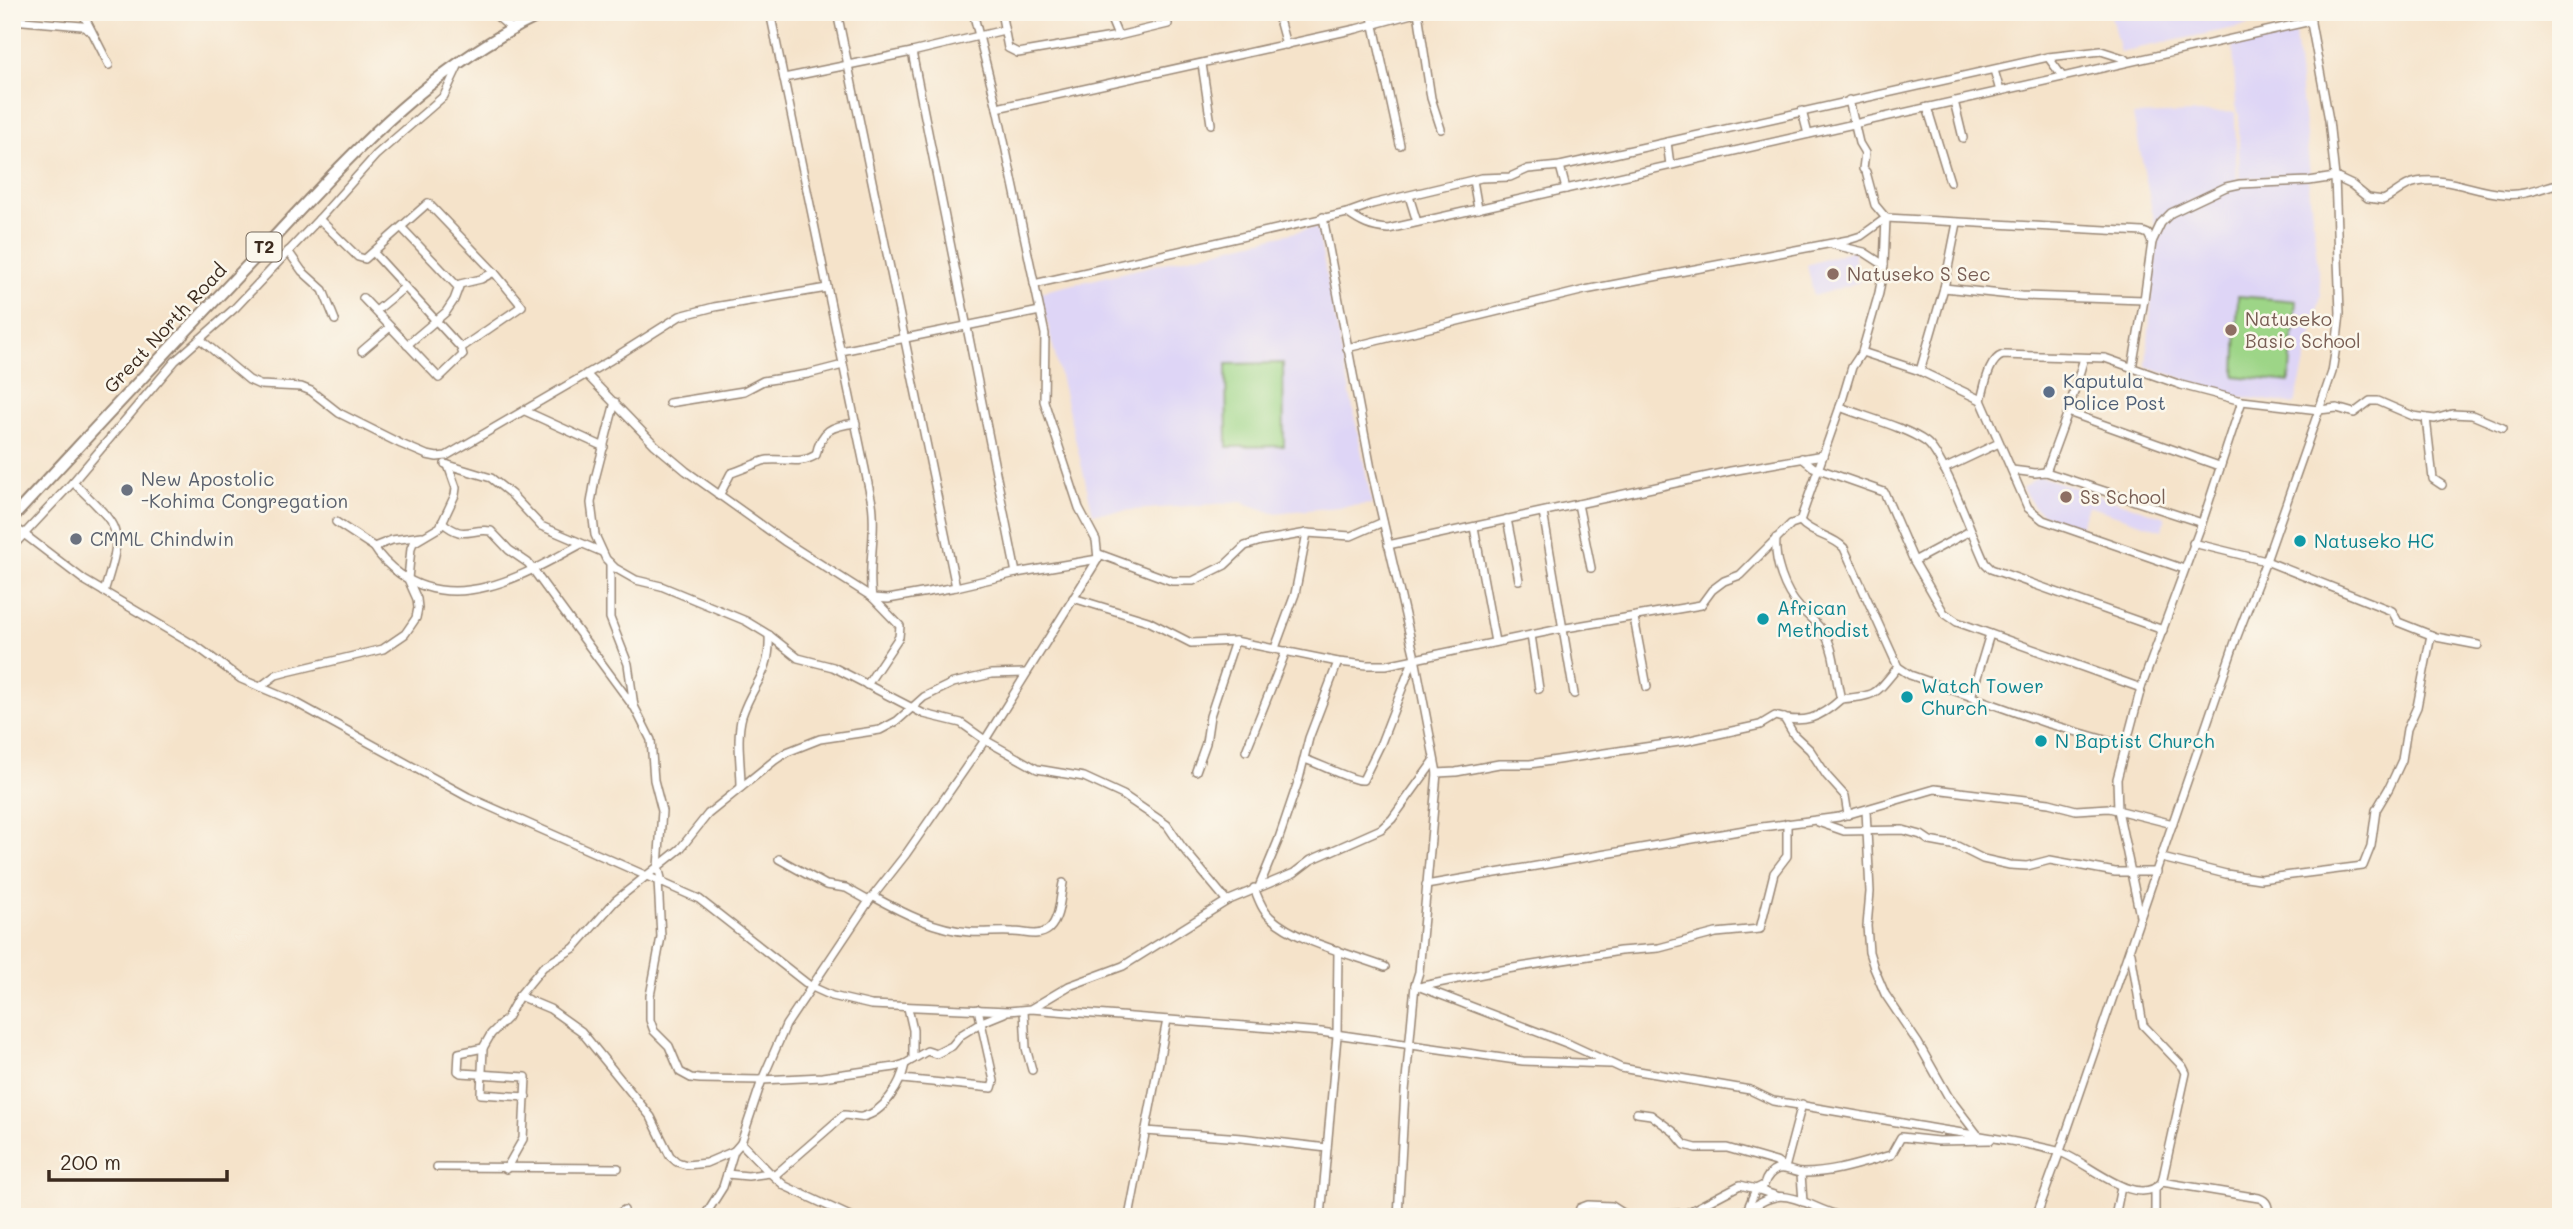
<svg xmlns="http://www.w3.org/2000/svg" width="2573" height="1229" viewBox="0 0 2573 1229" font-family="Mali,sans-serif">
<style>
.built{fill:#ded5f6}
.green{fill:#9dd587;stroke:#6c8052;stroke-width:2}
.lines{fill:none;stroke-linecap:round;stroke-linejoin:round}
.minor-casing{stroke:#988674;stroke-width:10}
.highway-casing{stroke:#988674;stroke-width:14}
.minor{stroke:#fff;stroke-width:7}
.highway{stroke:#fff;stroke-width:10}
.education-dot{fill:#8d6e63;stroke:#fbf7ec;stroke-width:2.5}
.service-dot{fill:#5c6f8a;stroke:#fbf7ec;stroke-width:2.5}
.worship-dot{fill:#6b7280;stroke:#fbf7ec;stroke-width:2.5}
.culture-dot{fill:#0f9aa8;stroke:#fbf7ec;stroke-width:2.5}
.labels{text-anchor:middle;stroke-width:5;stroke-linejoin:round;paint-order:stroke}
.shield{fill:#fbf7ec;stroke:#75685c;stroke-width:2}
.shield-label{font-size:18px;font-weight:bold;fill:#3b2a1e}
.education-label{font-size:19px;fill:#785e54;stroke:#fbf7ec;text-anchor:start}
.street-label{font-size:19px;fill:#3b2a1e;stroke:#fbf7ec}
.service-label{font-size:19px;fill:#4e5e75;stroke:#fbf7ec;text-anchor:start}
.worship-label{font-size:19px;fill:#5b616d;stroke:#fbf7ec;text-anchor:start}
.culture-label{font-size:19px;fill:#0d838f;stroke:#fbf7ec;text-anchor:start}
</style>
<rect width="100%" height="100%" fill="#fbf7ec"/>
<filter id="ink" filterUnits="userSpaceOnUse"><feTurbulence type="fractalNoise" baseFrequency=".0143" numOctaves="2"/><feDisplacementMap in="SourceGraphic" scale="14" xChannelSelector="R" yChannelSelector="G"/><feConvolveMatrix kernelMatrix="1 2 1 2 8 2 1 2 1" color-interpolation-filters="sRGB"/></filter>
<filter id="wash" filterUnits="userSpaceOnUse"><feTurbulence type="fractalNoise" baseFrequency=".00686" numOctaves="4" result="noise"/><feDisplacementMap in="SourceGraphic" scale="28" xChannelSelector="R" yChannelSelector="G"/><feGaussianBlur stdDeviation="1.57" result="paint"/><feColorMatrix in="noise" values="0 0 0 0 0 0 0 0 0 0 0 0 0 0 0 0 0 1.4 0 .05"/><feComposite in="paint" operator="in"/></filter>
<g filter="url(#wash)">
<rect width="100%" height="100%" fill="#f5e3ca"/>
<g class="built">
<polygon points="2110,12 2295,12 2295,15 2120,52"/>
<polygon points="2295,34 2310,174 2239,179 2239,116 2236,105 2233,46"/>
<polygon points="2235,112 2237,181 2308,178 2321,295 2295,404 2233,396 2146,366 2157,235 2133,115"/>
<polygon points="1317,227 1372,504 1273,513 1242,502 1093,513 1040,292"/>
<polygon points="1853,250 1860,282 1814,296 1807,265"/>
<polygon points="2039,476 2165,517 2162,530 2088,506 2080,527 2043,514 2034,507 2022,488"/>
</g>
<g class="green">
<polygon points="2238,296 2296,301 2289,382 2235,376"/>
<polygon points="1283,363 1284,446 1227,447 1226,364"/>
</g>
</g>
<g filter="url(#ink)">
<g class="lines">
<defs>
<g id="minor">
<polyline points="82,12 109,65"/>
<polyline points="492,12 512,29"/>
<path d="M770,12l102,491c5,32 -5,63 0,94"/>
<polyline points="837,12 956,587"/>
<polyline points="1001,12 1008,48 1018,53 1118,36 1168,24"/>
<polyline points="1108,12 1118,36"/>
<polyline points="1277,12 1286,45"/>
<polyline points="1371,12 1400,145"/>
<polyline points="1418,12 1431,98 1441,129"/>
<polyline points="12,20 82,26 90,31"/>
<polyline points="912,52 1016,573"/>
<polyline points="2048,57 2062,76"/>
<polyline points="1202,64 1211,124"/>
<polyline points="1994,70 2000,91"/>
<polyline points="784,78 912,52 1004,30"/>
<polyline points="1954,101 1963,138"/>
<polyline points="1927,107 1950,182"/>
<polyline points="997,108 1356,29 1419,12"/>
<polyline points="1802,111 1808,134"/>
<polyline points="1667,142 1670,165"/>
<polyline points="1560,166 1566,189"/>
<polyline points="1473,180 1478,209"/>
<polyline points="1409,196 1417,222"/>
<polyline points="1347,213 1372,204 1481,178 1510,177 1528,169 1560,166 2048,57 2101,51 2126,59"/>
<polyline points="1323,217 1371,469 1415,658 1437,773 1419,972 1415,985 1405,1091 1398,1217"/>
<polyline points="319,219 358,257 365,259 428,203 494,272 522,306 461,348 463,355 439,378 363,298"/>
<polyline points="402,228 458,287"/>
<polyline points="1834,245 1864,252 1884,265"/>
<polyline points="288,251 302,271 323,290 335,320"/>
<polyline points="374,253 461,348"/>
<path d="M1034,284l313,-71c14,10 24,15 41,16l923,-208"/>
<polyline points="1944,288 2021,296 2144,300"/>
<polyline points="376,311 405,287"/>
<polyline points="200,339 249,380 260,385 301,387 311,391 339,413 401,444 427,455 437,457 446,456 609,361 680,316 714,307 827,288"/>
<polyline points="407,345 446,312 454,300 460,284 481,279 494,272"/>
<polyline points="1347,348 1585,290 1848,240 1861,236 1886,218 2143,232 2148,234 2152,242"/>
<polyline points="362,351 390,327"/>
<polyline points="841,351 1040,311"/>
<polyline points="1862,352 1920,371 1981,400 2028,508 2043,520 2184,569"/>
<path d="M2132,368l12,-68 8,-58 9,-19 10,-10 55,-26 14,-3 69,-3 26,-4 17,8 16,13 15,2c12,-5 20,-16 34,-18 30,-6 57,10 87,12 17,2 32,-4 49,-9"/>
<polyline points="1920,371 1944,288 1957,223"/>
<polyline points="586,374 655,445 686,471 784,541 872,597 900,626 899,637 867,685"/>
<path d="M1981,400c4,-14 7,-40 22,-45l102,3 76,27 61,16 77,9 18,-2 17,5 16,-12h8l35,15 22,3 17,-5 20,1 31,13"/>
<polyline points="615,402 595,479 591,503 595,535 606,559 615,568 636,580 661,586 746,621 769,635 798,658 833,667 924,714 961,723 985,740 1037,769 1084,777 1123,795 1167,825 1182,847 1227,901"/>
<polyline points="669,403 744,391 763,381 808,374 843,365"/>
<path d="M1840,407c25,10 65,20 86,35 18,13 47,96 59,121l6,6 172,61"/>
<polyline points="525,411 604,447"/>
<polyline points="2068,412 2219,466"/>
<polyline points="2426,418 2433,479 2442,485"/>
<polyline points="1802,458 1813,467 1884,492 1914,561 1944,613 1957,622 2141,688"/>
<polyline points="445,464 491,478 511,494 541,526 602,552"/>
<polyline points="1944,469 1999,443"/>
<polyline points="2012,470 2035,473 2046,472 2202,523"/>
<polyline points="2046,472 2068,412 2084,358"/>
<path d="M73,482c48,48 52,43 31,110"/>
<path d="M719,496l12,-23c8,-2 32,-13 36,-13 18,-2 33,5 49,-5 5,-25 15,-29 40,-32"/>
<polyline points="1578,504 1591,568"/>
<polyline points="1543,512 1574,694"/>
<polyline points="1507,519 1519,580"/>
<polyline points="1800,521 1840,407 1852,367 1862,352 1879,293 1884,265 1886,218 1875,205 1866,172 1863,169 1865,153 1859,143 1849,100"/>
<path d="M1800,521c12,14 32,14 44,27l54,119 12,8 136,48 80,23"/>
<polyline points="336,522 374,547 392,540 422,536"/>
<path d="M442,522c22,19 26,6 49,9l18,19 19,13 105,143"/>
<polyline points="12,525 84,580 199,648 241,679 293,701 468,797 699,899 810,986 832,996 871,1005 1008,1011 1031,1009 1321,1032 1523,1061 1610,1064"/>
<polyline points="1474,527 1495,642"/>
<path d="M1776,538c-2,23 8,53 24,70 9,9 19,16 26,28 10,19 9,42 15,63"/>
<polyline points="2193,543 2266,561 2392,611 2398,622 2436,637 2478,645"/>
<polyline points="1388,545 1731,471 1823,455"/>
<polyline points="12,547 73,482 175,361 235,308 319,219 376,155 444,96 459,64"/>
<path d="M374,547c7,12 15,19 26,27 58,41 128,-1 181,-30"/>
<polyline points="1099,554 1172,581 1193,581 1225,565 1245,546 1261,541 1307,533 1351,536 1383,522"/>
<polyline points="1914,561 1970,531"/>
<polyline points="610,563 610,618 628,664 634,706 651,740 654,780 662,811 658,867 662,882"/>
<polyline points="873,598 888,599 956,587 1016,573 1098,559"/>
<polyline points="1073,598 1148,621 1191,643 1235,641 1338,662 1367,665 1386,665 1560,629 1701,605 1712,590 1724,581 1740,575 1791,524 1800,521"/>
<polyline points="1634,618 1647,687"/>
<polyline points="1531,635 1539,689"/>
<polyline points="1275,648 1295,594 1307,533"/>
<polyline points="260,687 276,675 287,672 383,649 405,634 416,618 418,608 417,599 408,579 411,548 413,543 440,527 455,495 456,488 448,465"/>
<polyline points="1971,697 1990,634"/>
<polyline points="1784,718 1794,735 1810,750 1827,776 1845,796 1848,815"/>
<polyline points="1246,751 1286,651"/>
<path d="M1304,759c14,4 50,23 59,21l18,-37 33,-85"/>
<polyline points="1196,771 1206,743 1210,716 1235,641"/>
<path d="M1437,773l19,-1 43,-8h31l156,-23 74,-16 15,-9c29,9 45,2 66,-17 37,-4 33,-3 57,-32"/>
<path d="M741,787c0,-23 -5,-49 1,-71 11,-34 29,-41 27,-81"/>
<polyline points="1866,810 1870,892 1867,926 1869,952 1874,968 1885,994 1918,1043 1948,1096 1977,1134"/>
<polyline points="1818,822 1844,831 1903,830 1921,835 1930,841 1957,846 1983,859 2010,865 2027,866 2050,860 2115,872 2157,872"/>
<polyline points="2162,858 2226,874 2260,879 2363,866 2371,846 2376,810 2389,788 2402,760 2407,729 2417,707 2431,635"/>
<polyline points="779,859 826,885 846,888 869,901"/>
<polyline points="658,880 661,937 650,996 650,1020 654,1031 669,1046 680,1072 691,1078 700,1079 762,1080 822,1077 895,1067 905,1064 927,1051 936,1054 952,1046 961,1035 982,1022 1004,1013"/>
<polyline points="1426,885 1762,827 1839,817 1935,789 2049,803 2076,810 2109,808 2173,824"/>
<polyline points="1259,887 1278,841 1299,779 1309,738 1338,662"/>
<path d="M1254,888c4,10 8,22 16,29 27,25 81,37 115,50"/>
<path d="M874,897c29,16 62,33 96,35 14,1 28,-1 43,0 13,0 25,6 36,-3 11,-10 11,-32 14,-46"/>
<polyline points="2140,916 2118,810 2117,779 2141,688 2202,523 2242,401"/>
<polyline points="2131,953 2143,1025 2183,1067 2186,1073 2162,1182"/>
<path d="M1415,985l154,59 52,24 129,22 23,11c53,8 106,18 158,27 42,7 85,12 126,23 27,7 79,61 105,31l97,16c10,3 9,10 10,19"/>
<polyline points="1423,986 1507,969 1620,951 1659,948 1716,933 1760,929 1774,873 1787,856 1787,823"/>
<polyline points="519,996 550,1009 581,1031 651,1117 670,1156 677,1162 687,1165 706,1163 734,1151 741,1143 762,1080 786,1025 869,901 906,854 985,740 1098,559 1096,540 1079,508 1044,401 1045,334 997,108 973,12"/>
<polyline points="908,1008 913,1030 913,1059"/>
<polyline points="1032,1008 1069,986 1123,966 1227,901 1294,873 1311,860 1381,829 1392,819 1434,761"/>
<polyline points="1024,1011 1026,1048 1032,1070"/>
<polyline points="483,1048 481,1094 526,1097"/>
<polyline points="902,1079 992,1088 994,1081 978,1009"/>
<polyline points="1637,1113 1651,1115 1674,1132 1685,1145 1696,1148 1727,1148 1776,1162 1785,1168 1802,1104"/>
<polyline points="1145,1131 1242,1138 1327,1148"/>
<polyline points="741,1143 770,1173 785,1186 852,1217"/>
<polyline points="437,1167 618,1168"/>
<polyline points="506,1169 523,1139 526,1077 461,1073 458,1071 459,1053 483,1048 491,1034 507,1018 519,996 543,967 574,948 615,901 680,849 708,814 775,760 787,752 820,739 880,730 897,721 924,697 953,683 991,674 1026,673"/>
<polyline points="727,1174 748,1176 770,1173"/>
<polyline points="1801,1174 1803,1202"/>
<path d="M774,1176l70,-61c6,0 13,3 18,2 22,-4 39,-33 43,-53"/>
<polyline points="2155,1188 2155,1217"/>
<polyline points="1748,1208 1756,1189 1777,1196"/>
<path d="M1695,1213c12,-1 36,3 45,0 11,-3 22,-14 35,-16 17,-4 42,12 59,17"/>
<polyline points="614,1217 624,1210"/>
<polyline points="704,1217 723,1187 734,1151"/>
<polyline points="1129,1217 1167,1020"/>
<polyline points="1321,1217 1337,1036 1338,950"/>
<path d="M1577,1217l3,-9 8,-3 24,1 14,9 13,1 48,-3 53,-28 16,4 8,-4c2,-8 6,-13 14,-16 10,-2 17,5 26,4 30,0 58,-10 87,-18l10,-18 37,4 52,-1"/>
<polyline points="2036,1217 2060,1151 2236,639 2266,561 2319,410 2332,372 2337,340 2340,313 2335,177 2329,120 2309,12"/>
<polyline points="2115,1217 2121,1187"/>
</g>
<path id="highway" d="M12,518c80,-86 159,-172 240,-257 91,-97 170,-191 294,-249"/>
</defs>
<use href="#minor" class="minor-casing"/>
<use href="#highway" class="highway-casing"/>
<use href="#minor" class="minor"/>
<use href="#highway" class="highway"/>
</g>
</g>
<g class="education-dot">
<circle cx="1833" cy="274" r="7"/>
<circle cx="2231" cy="330" r="7"/>
<circle cx="2066" cy="497" r="7"/>
</g>
<circle class="service-dot" cx="2049" cy="392" r="7"/>
<g class="worship-dot">
<circle cx="127" cy="490" r="7"/>
<circle cx="76" cy="539" r="7"/>
</g>
<g class="culture-dot">
<circle cx="2300" cy="541" r="7"/>
<circle cx="1763" cy="619" r="7"/>
<circle cx="1907" cy="697" r="7"/>
<circle cx="2041" cy="741" r="7"/>
</g>
<g class="labels">
<rect class="shield" x="246.5" y="232.5" width="35" height="29" rx="5"/>
<g class="shield-label">
<text x="264" y="253">T2</text>
</g>
<g class="education-label">
<text x="1847" y="281">Natuseko S Sec</text>
<text x="2245" y="326">Natuseko<tspan x="2245" dy="22">Basic School</tspan></text>
<text x="2080" y="504">Ss School</text>
</g>
<g class="street-label">
<text transform="translate(165 328) rotate(-47)" y="7">Great North Road</text>
</g>
<g class="service-label">
<text x="2063" y="388">Kaputula<tspan x="2063" dy="22">Police Post</tspan></text>
</g>
<g class="worship-label">
<text x="141" y="486">New Apostolic<tspan x="141" dy="22">-Kohima Congregation</tspan></text>
<text x="90" y="546">CMML Chindwin</text>
</g>
<g class="culture-label">
<text x="2314" y="548">Natuseko HC</text>
<text x="1777" y="615">African<tspan x="1777" dy="22">Methodist</tspan></text>
<text x="1921" y="693">Watch Tower<tspan x="1921" dy="22">Church</tspan></text>
<text x="2055" y="748">N Baptist Church</text>
</g>
</g>
<rect width="2573" height="1229" fill="none" stroke="#fbf7ec" stroke-width="42"/>
<path d="M49 1170v10h178v-10" fill="none" stroke="#3b2a1e" stroke-width="3.5"/>
<text x="60" y="1170" font-size="21" fill="#3b2a1e" stroke="#fbf7ec" stroke-width="5" paint-order="stroke">200 m</text>
</svg>
